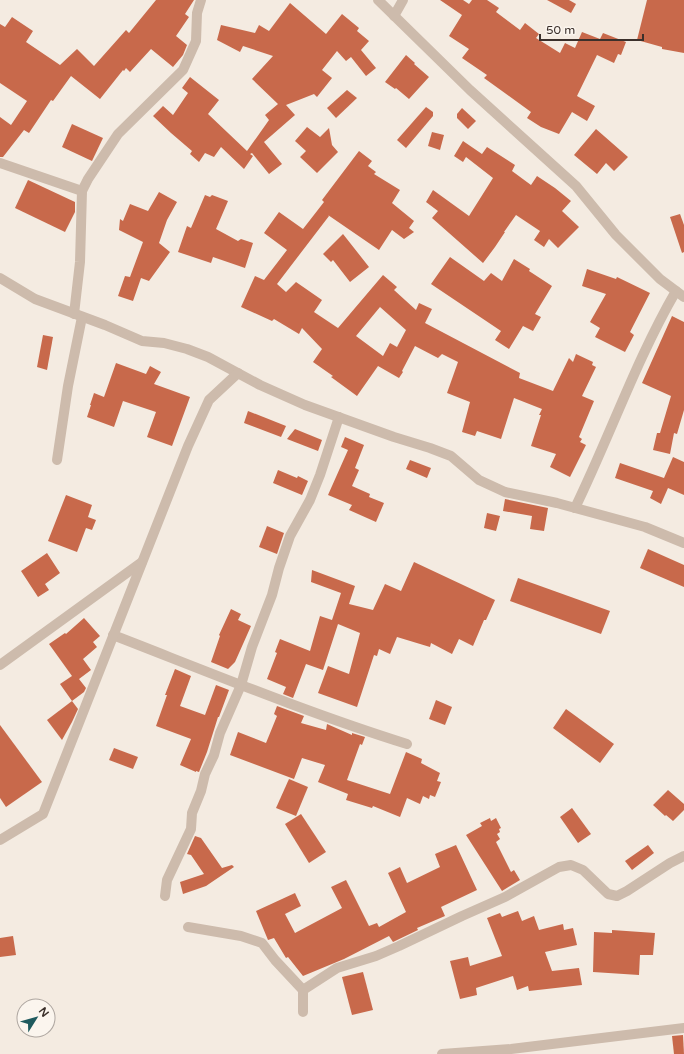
<svg xmlns="http://www.w3.org/2000/svg" width="684" height="1054" viewBox="0 0 684 1054" font-family="'Varela Round',sans-serif">
<style>
.building{fill:#c8694b;fill-rule:evenodd}
.lines{fill:none;stroke-linecap:round;stroke-linejoin:round}
.minor{stroke:#cdbbac;stroke-width:10}
</style>
<rect width="100%" height="100%" fill="#f4ebe1"/>
<g class="building">
<polygon points="156,0 194,0 185,14 189,17 176,36 187,45 183,55 173,67 151,49 130,72 126,68 124,71 123,70 100,99 71,76 53,101 51,100 29,133 24,130 3,157 0,157 0,117 11,125 27,101 0,83 0,24 5,27 12,17 33,31 26,42 60,65 77,49 94,66 126,30 129,33"/>
<polygon points="440,0 463,0 469,4 472,0 487,0 499,8 496,12 520,30 525,23 539,34 536,38 560,53 565,43 575,48 582,32 600,39 603,33 626,42 621,55 618,54 614,63 597,55 577,96 595,106 587,121 572,112 559,134 541,127 527,118 531,112 484,78 487,75 462,58 469,49 449,36 462,15"/>
<polygon points="547,0 569,0 576,4 571,13"/>
<polygon points="647,0 684,0 684,53 662,49 662,47 637,40"/>
<polygon points="290,3 326,34 342,14 359,28 357,31 369,41 361,50 376,68 366,76 351,57 346,61 337,51 322,70 332,78 317,97 314,94 286,105 295,115 264,142 282,164 269,174 252,153 250,154 253,156 244,169 221,147 214,157 205,153 199,162 190,154 192,151 171,133 153,116 163,106 173,115 188,93 182,88 190,77 219,100 208,114 247,151 269,120 265,115 278,104 252,79 273,56 243,46 240,52 217,40 221,25 255,33 259,25 269,31"/>
<polygon points="406,55 415,63 414,64 429,77 409,99 396,88 395,89 385,82"/>
<polygon points="347,90 357,98 336,118 327,108"/>
<polygon points="426,107 433,112 433,116 406,148 397,140"/>
<polygon points="462,108 476,121 468,129 457,118 457,114"/>
<polygon points="72,124 103,138 92,161 62,147"/>
<polygon points="307,127 320,137 329,128 332,145 338,152 317,173 300,157 306,151 295,141"/>
<polygon points="596,129 628,157 614,171 606,163 597,174 574,155"/>
<polygon points="432,132 444,135 440,150 428,146"/>
<polygon points="463,141 482,154 487,147 515,165 512,171 531,185 537,176 555,188 571,201 562,211 579,227 558,248 549,239 544,247 534,240 540,231 516,215 504,232 505,232 495,247 483,263 432,218 438,211 426,202 433,190 469,216 493,178 466,157 463,162 454,156"/>
<path d="M359,151l13,10 -4,5 8,6 -2,2 26,16 -8,13 22,18 -5,7 5,4 -10,7 -12,-9 -13,20 -51,-35 1,1 -52,68 9,8 10,-10 26,18 -8,12 24,16 45,-53 14,12 -3,3 22,20 3,-7 13,6 -7,14 95,50 -1,5 34,13 16,-33 4,4 3,-8 17,8 -1,3 4,2 -14,29 12,5 -15,36 3,2 -2,3 6,3 -16,32 -20,-10 6,-13 -25,-8 10,-31h-2l3,-6 -28,-11 -13,41 -24,-8 -2,5 -13,-4 8,-30 -23,-9 11,-31 -16,-8 -4,4 -23,-12 -13,25 1,1 -4,6 -21,-12 -21,30 -26,-19 2,-1 -20,-14 9,-13 -20,-21 -3,6 -25,-15 -2,2 -31,-14 14,-31 9,4 23,-30 -23,-17 15,-21 24,17 21,-27 -2,-2zM380,307l26,23 -9,17 -7,-4 -7,13 -27,-20z"/>
<polygon points="28,180 75,202 75,212 65,232 15,208"/>
<polygon points="159,192 177,202 167,220 159,243 170,252 149,281 141,278 133,301 118,296 125,276 130,277 143,242 119,230 120,219 123,221 130,204 148,211"/>
<polygon points="205,195 210,197 212,195 228,201 216,229 238,241 241,239 253,243 245,268 213,257 211,263 178,252 187,226 191,228"/>
<polygon points="680,214 684,225 684,252 682,253 670,217"/>
<polygon points="343,234 369,267 350,282 333,260 331,262 323,254"/>
<polygon points="450,257 484,281 491,273 502,281 514,259 530,269 529,271 552,286 535,314 541,317 533,331 523,326 509,349 495,340 501,331 431,284"/>
<polygon points="587,269 616,279 617,277 650,293 630,332 634,335 625,352 595,337 600,328 590,322 606,294 582,286"/>
<polygon points="672,316 684,322 684,410 677,434 674,433 670,454 653,450 657,433 660,433 671,396 642,383"/>
<polygon points="43,335 53,337 47,370 37,367"/>
<polygon points="116,363 146,374 150,366 161,372 154,384 190,397 172,446 147,437 156,412 123,401 114,427 87,417 91,405 90,405 94,393 104,397"/>
<polygon points="248,411 286,426 281,437 244,423"/>
<polygon points="295,429 322,440 318,451 287,439"/>
<polygon points="345,437 364,445 355,468 359,470 352,486 370,494 369,497 384,503 376,522 349,510 352,505 328,495 348,450 341,447"/>
<polygon points="673,457 684,462 684,495 668,488 661,504 650,498 653,491 615,478 620,463 664,478"/>
<polygon points="410,460 431,468 427,478 406,469"/>
<polygon points="278,470 297,478 298,476 308,481 302,495 273,483"/>
<polygon points="66,495 92,505 88,517 96,520 92,530 86,528 77,552 48,541"/>
<polygon points="505,499 548,508 544,531 530,529 532,516 503,511"/>
<polygon points="487,513 500,516 496,531 484,528"/>
<polygon points="267,526 284,533 277,554 259,547"/>
<polygon points="648,549 684,565 684,587 640,568"/>
<polygon points="47,553 60,573 45,584 49,590 38,597 21,571"/>
<polygon points="414,562 495,600 486,620 484,620 473,646 459,639 452,654 431,643 430,647 397,637 390,654 379,649 377,656 374,655 357,707 318,693 328,666 349,674 360,633 338,624 323,670 306,664 293,698 283,694 286,687 267,679 277,653 275,652 280,639 310,651 320,616 332,620 341,593 311,582 312,570 355,586 349,604 373,610 385,584 401,591"/>
<polygon points="518,578 610,611 601,634 510,601"/>
<polygon points="231,609 241,614 238,620 251,626 235,662 228,669 211,662 220,636 219,635"/>
<polygon points="84,618 100,636 93,642 97,647 83,659 91,670 79,679 86,688 84,692 72,701 60,684 72,676 49,644 65,633 66,634"/>
<polygon points="175,669 191,676 180,706 205,715 216,685 229,690 219,717 218,717 207,752 199,772 196,771 196,772 180,765 191,739 156,726 167,695 165,695"/>
<polygon points="436,700 452,707 445,725 429,719"/>
<polygon points="72,701 78,709 72,722 62,740 47,720"/>
<polygon points="277,706 304,716 301,723 326,730 327,724 352,735 352,733 365,737 362,745 360,744 347,780 390,794 406,752 422,759 421,763 440,773 437,781 441,782 435,797 430,795 429,799 423,796 420,804 407,798 400,817 373,806 372,808 346,800 348,794 318,782 325,765 302,758 294,779 230,755 238,732 266,743 277,716 274,714"/>
<polygon points="566,709 614,744 600,763 553,728"/>
<polygon points="0,725 42,782 6,807 0,798"/>
<polygon points="114,748 138,757 133,769 109,760"/>
<polygon points="289,779 308,787 296,816 276,808"/>
<polygon points="668,790 684,804 684,810 673,821 666,815 665,816 653,805"/>
<polygon points="572,808 591,834 578,843 560,817"/>
<polygon points="301,814 326,852 309,863 285,824"/>
<polygon points="490,818 491,821 496,818 501,828 499,829 500,832 497,834 500,839 496,842 511,872 514,870 520,880 502,891 466,835 482,826 480,823"/>
<polygon points="195,836 201,838 222,868 232,865 234,867 206,886 183,894 180,882 204,874 191,855 187,854"/>
<polygon points="456,845 477,890 441,907 445,916 417,928 418,930 393,942 389,936 344,959 303,976 288,957 286,958 274,938 268,940 256,911 295,893 301,906 285,914 295,933 342,908 331,887 346,880 369,926 377,923 379,927 406,912 388,873 400,867 407,883 440,867 435,854"/>
<polygon points="648,845 654,853 632,870 625,861"/>
<polygon points="518,911 522,921 534,916 539,930 563,924 564,930 573,928 577,945 545,952 552,971 579,968 582,985 529,991 528,986 517,990 513,976 476,988 477,995 460,999 450,961 468,957 470,966 502,956 487,918 500,913 502,917"/>
<polygon points="612,930 655,933 653,955 640,955 639,975 593,972 594,932 612,933"/>
<polygon points="13,936 16,955 0,957 0,938"/>
<polygon points="363,972 373,1010 352,1015 342,977"/>
<polygon points="683,1035 684,1054 674,1054 672,1036"/>
</g>
<g class="lines">
<g class="minor">
<polyline points="378,0 470,90 576,186 616,235 660,279 684,297"/>
<polyline points="394,16 403,0"/>
<polyline points="0,163 82,191"/>
<polyline points="0,278 35,299 105,325 142,341 164,343 187,349 208,357 260,385 305,405 394,437 430,448 451,456 479,480 505,492 557,503 645,527 684,543"/>
<polyline points="74,314 80,262 82,191 88,179 118,134 183,70 196,41 197,13 201,0"/>
<polyline points="57,460 68,386 82,317"/>
<path d="M575,508c35,-72 61,-148 101,-217"/>
<path d="M113,635c98,38 195,78 294,109"/>
<polyline points="0,665 142,562"/>
<polyline points="0,840 43,814 188,446 209,400 238,373"/>
<polyline points="165,896 167,880 191,829 192,813 201,791 205,774 214,755 220,733 241,685 252,647 272,595 279,568 290,536 310,500 320,475 339,417"/>
<polyline points="188,927 241,936 262,943 275,960 303,990 303,1012"/>
<polyline points="303,990 337,968 376,956 399,946 462,916 505,897 559,867 571,865 583,870 608,894 617,896 627,891 670,863 684,856"/>
<polyline points="442,1054 511,1049 684,1028"/>
</g>
</g>
<g transform="translate(36 1018) rotate(53)"><circle r="19" fill="#fbf5ee" stroke="#aea6a0"/>
<path d="M0-3L7 15L0 10L-7 15Z" fill="#1f5a5e"/>
<text y="-6" font-size="11" font-weight="bold" text-anchor="middle" fill="#3b302b">N</text>
</g>
<path d="M540 34v6h103v-6" fill="none" stroke="#3b302b" stroke-width="2"/>
<text x="546" y="34" font-size="12" fill="#3b302b" stroke="#fbf5ee" stroke-width="3" paint-order="stroke">50 m</text>
</svg>
